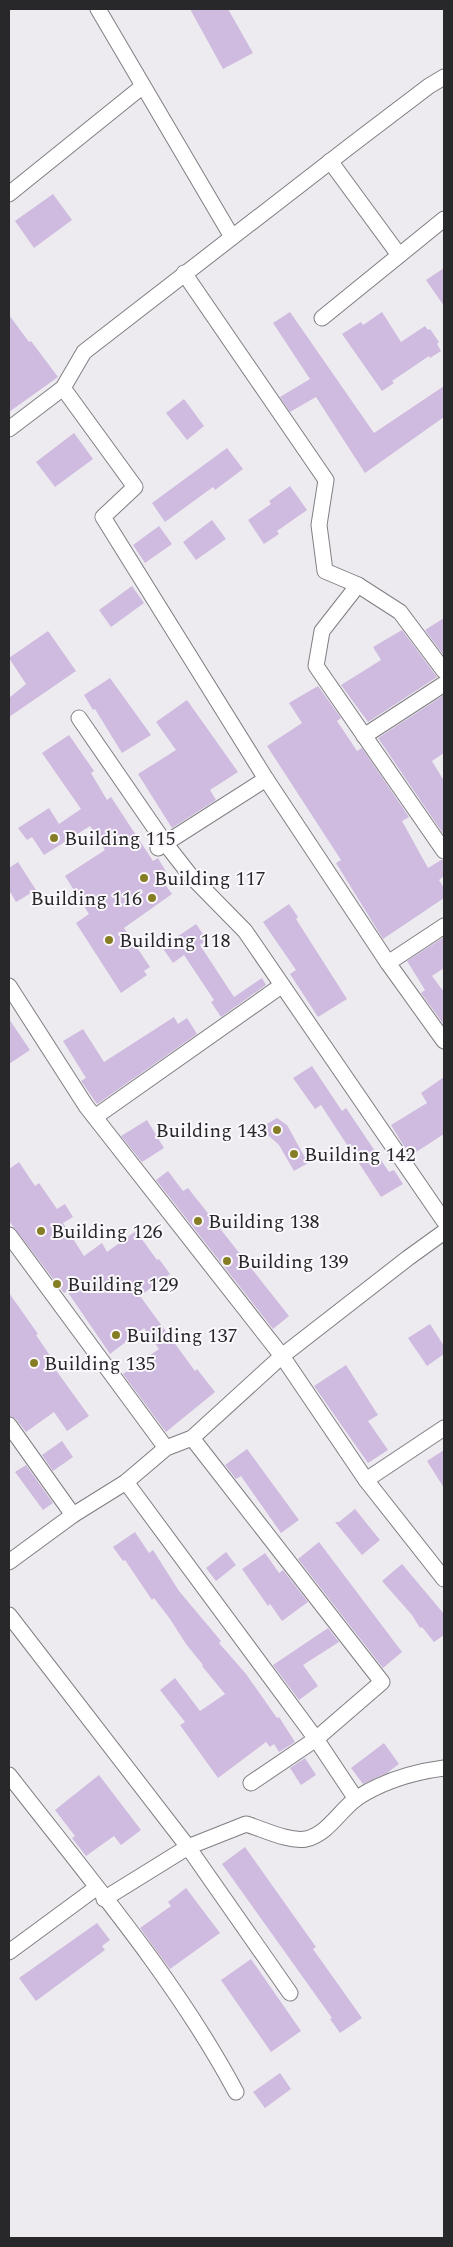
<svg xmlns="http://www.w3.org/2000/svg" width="453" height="2247" viewBox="0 0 453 2247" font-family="Spectral,serif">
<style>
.building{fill:#cfbbdf}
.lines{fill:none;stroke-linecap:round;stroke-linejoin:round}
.minor-casing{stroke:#807e82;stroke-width:17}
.minor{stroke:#fff;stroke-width:15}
.poi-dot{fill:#857d23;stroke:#fbf8fd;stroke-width:2}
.labels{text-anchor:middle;stroke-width:4;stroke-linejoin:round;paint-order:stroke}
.poi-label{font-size:20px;fill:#282729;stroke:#fbf8fd;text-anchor:start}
</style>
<rect width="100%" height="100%" fill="#edebf0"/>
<g class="building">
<polygon points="190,9 228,9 253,53 223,69"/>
<polygon points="53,194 72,220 34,248 15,221"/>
<polygon points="444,268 444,306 426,280"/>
<polygon points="290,312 374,433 444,386 444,417 365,473 316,397 290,412 280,397 310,379 273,323"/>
<polygon points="382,312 401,342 425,326 428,330 430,329 439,342 437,344 441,351 430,358 429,356 392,381 394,383 382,391 342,334 361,322 363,325"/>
<polygon points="9,315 29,342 31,341 58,377 9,412"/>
<polygon points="184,399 204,426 187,440 166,413"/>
<polygon points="74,433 93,459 55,487 36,462"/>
<polygon points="227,448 243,469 215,490 213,487 165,522 152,503"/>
<polygon points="290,486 307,510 277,531 279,534 264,544 248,520 271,504 269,501"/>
<polygon points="212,520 226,539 196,560 183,542"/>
<polygon points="159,526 172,544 145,563 133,545"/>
<polygon points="132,586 144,603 111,627 99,610"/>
<polygon points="444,618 444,656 425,630"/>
<polygon points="402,630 437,677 368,722 341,685 381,660 373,647"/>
<polygon points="48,631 76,671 9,717 9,698 26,684 9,658"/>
<polygon points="110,678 151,735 122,753 95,709 93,710 84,695"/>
<polygon points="318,686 341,718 337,721 357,751 362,748 409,817 402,821 428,868 441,860 444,860 444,876 439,880 444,888 444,898 383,939 336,863 341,860 267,746 302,723 289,703"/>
<polygon points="444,695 444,753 432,761 444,781 444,835 378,738"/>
<polygon points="187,700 238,772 210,790 216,800 172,828 138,774 176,750 156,722"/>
<polygon points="69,735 94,771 91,773 107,800 111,797 153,861 158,858 168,875 161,879 172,894 124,928 150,967 144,971 147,975 121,993 76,923 89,914 65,876 105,850 90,826 44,855 32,837 27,840 18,828 49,808 59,824 81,809 42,753"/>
<polygon points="18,862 36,890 16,902 9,890 9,868"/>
<polygon points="289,904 298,917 296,919 347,999 318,1017 290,974 296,970 263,922"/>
<polygon points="196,924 207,940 200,945 234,997 262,978 266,985 221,1017 211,1002 214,1000 184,955 173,963 162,947"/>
<polygon points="444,937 444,968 432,976 444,992 444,1025 421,993 425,990 407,961"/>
<polygon points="174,1017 178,1024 187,1018 197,1034 97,1104 81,1081 86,1078 63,1041 83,1029 104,1062"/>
<polygon points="9,1019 30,1050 9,1064"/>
<polygon points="312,1066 342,1111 346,1108 389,1172 394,1170 403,1184 381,1197 321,1105 315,1109 293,1078"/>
<polygon points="444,1077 444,1134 410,1156 391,1125 427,1103 421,1093"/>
<polygon points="277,1118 287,1125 308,1163 294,1171 279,1145 268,1135 267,1124"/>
<polygon points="147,1120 164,1148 142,1162 121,1136"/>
<polygon points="19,1162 35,1186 39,1183 57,1209 65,1204 73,1217 63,1223 84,1256 102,1243 107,1252 136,1231 157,1260 159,1259 170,1274 140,1296 195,1371 197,1369 215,1392 166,1432 123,1374 159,1349 144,1328 110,1354 67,1291 64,1293 9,1221 9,1169"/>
<polygon points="168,1171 183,1191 188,1188 289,1316 273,1329 156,1180"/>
<polygon points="9,1293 38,1334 36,1335 53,1360 50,1362 89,1416 67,1431 54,1412 26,1432 16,1419 9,1416"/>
<polygon points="430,1324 444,1346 444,1354 427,1366 408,1338"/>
<polygon points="346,1365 378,1415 368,1421 388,1450 368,1463 314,1386"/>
<polygon points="62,1441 73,1457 53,1471 42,1455"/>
<polygon points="247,1449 299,1520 281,1533 241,1476 236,1479 225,1465"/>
<polygon points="444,1450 444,1488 427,1461"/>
<polygon points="26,1465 53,1503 43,1510 15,1472"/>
<polygon points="355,1509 380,1540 362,1555 335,1522 339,1522"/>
<polygon points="135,1532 149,1553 153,1550 179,1591 221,1641 219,1643 246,1674 277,1718 279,1717 295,1742 279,1752 274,1744 270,1747 266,1742 218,1778 205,1760 180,1725 185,1722 160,1690 175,1678 200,1711 225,1694 202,1666 203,1665 186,1644 170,1619 154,1598 152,1600 125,1560 123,1561 113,1547"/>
<polygon points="319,1542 402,1652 383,1668 298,1559"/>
<polygon points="226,1552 236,1565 216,1581 206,1568"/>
<polygon points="265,1553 279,1573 283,1570 308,1602 282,1621 270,1604 268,1606 242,1569"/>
<polygon points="402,1564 444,1614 444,1635 434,1642 422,1627 420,1628 412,1615 382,1581"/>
<polygon points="328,1628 339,1642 303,1665 318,1686 299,1700 273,1665"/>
<polygon points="384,1743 399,1764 387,1773 363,1784 351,1768"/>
<polygon points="305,1758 316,1775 301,1785 290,1768"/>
<polygon points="99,1775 141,1830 121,1845 114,1836 86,1856 72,1838 75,1836 55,1810"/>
<polygon points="245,1847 316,1947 313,1949 362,2018 340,2033 330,2019 332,2018 222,1864"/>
<polygon points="186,1888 220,1933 170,1969 140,1928 171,1906 168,1902"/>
<polygon points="97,1923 110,1940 102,1946 105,1950 36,2001 19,1978"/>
<polygon points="251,1959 301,2031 271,2052 221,1980"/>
<polygon points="280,2073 291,2089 265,2108 253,2092"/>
</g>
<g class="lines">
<defs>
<g id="minor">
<polyline points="98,9 232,237"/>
<polyline points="330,161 399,255"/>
<polyline points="9,194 143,86"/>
<polyline points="184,273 326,480 319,525 325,571 358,585 400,612 444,671"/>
<polyline points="322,318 444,219"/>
<polyline points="63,388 135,487 103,517 266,779 388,963"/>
<polyline points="9,429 63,388 84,352 354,143 429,86 444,77"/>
<polyline points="358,585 322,631 316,666 444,851"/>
<polyline points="79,718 165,843 190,875 245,931 444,1221"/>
<polyline points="364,736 444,684"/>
<polyline points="158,848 266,779"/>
<polyline points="444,926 388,963 444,1041"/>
<polyline points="9,986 86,1106 282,1356 366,1480 444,1579"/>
<polyline points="95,1117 281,986"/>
<polyline points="9,1235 166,1448"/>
<polyline points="9,1425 73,1515"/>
<polyline points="192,1438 382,1682 316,1739 356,1799"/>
<polyline points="366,1480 444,1428"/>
<polyline points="126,1482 316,1739 251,1783"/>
<polyline points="9,1562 73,1515 126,1482 166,1448 192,1438 282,1356 408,1258 444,1232"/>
<polyline points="9,1615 188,1847 104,1899"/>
<path d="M9,1775c79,102 166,203 227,317"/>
<polyline points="9,1952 96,1888"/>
<path d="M290,1993l-102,-146 58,-23c17,5 42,18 60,15 22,-5 34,-29 51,-41 26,-17 57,-26 87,-30"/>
</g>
</defs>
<use href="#minor" class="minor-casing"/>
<use href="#minor" class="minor"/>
</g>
<g class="poi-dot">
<circle cx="54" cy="838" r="5"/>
<circle cx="144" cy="878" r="5"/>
<circle cx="152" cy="898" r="5"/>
<circle cx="109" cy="940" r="5"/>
<circle cx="277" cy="1130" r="5"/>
<circle cx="294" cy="1154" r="5"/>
<circle cx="198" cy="1221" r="5"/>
<circle cx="41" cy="1231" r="5"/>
<circle cx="227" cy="1261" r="5"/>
<circle cx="57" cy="1284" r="5"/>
<circle cx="116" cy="1335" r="5"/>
<circle cx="34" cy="1363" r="5"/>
</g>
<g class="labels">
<g class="poi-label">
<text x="64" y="845">Building 115</text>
<text x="154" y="885">Building 117</text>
<text x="142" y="905" text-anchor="end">Building 116</text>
<text x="119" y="947">Building 118</text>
<text x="267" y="1137" text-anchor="end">Building 143</text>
<text x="304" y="1161">Building 142</text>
<text x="208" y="1228">Building 138</text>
<text x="51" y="1238">Building 126</text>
<text x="237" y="1268">Building 139</text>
<text x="67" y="1291">Building 129</text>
<text x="126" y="1342">Building 137</text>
<text x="44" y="1370">Building 135</text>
</g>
</g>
<rect width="453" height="2247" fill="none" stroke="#282729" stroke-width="20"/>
</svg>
